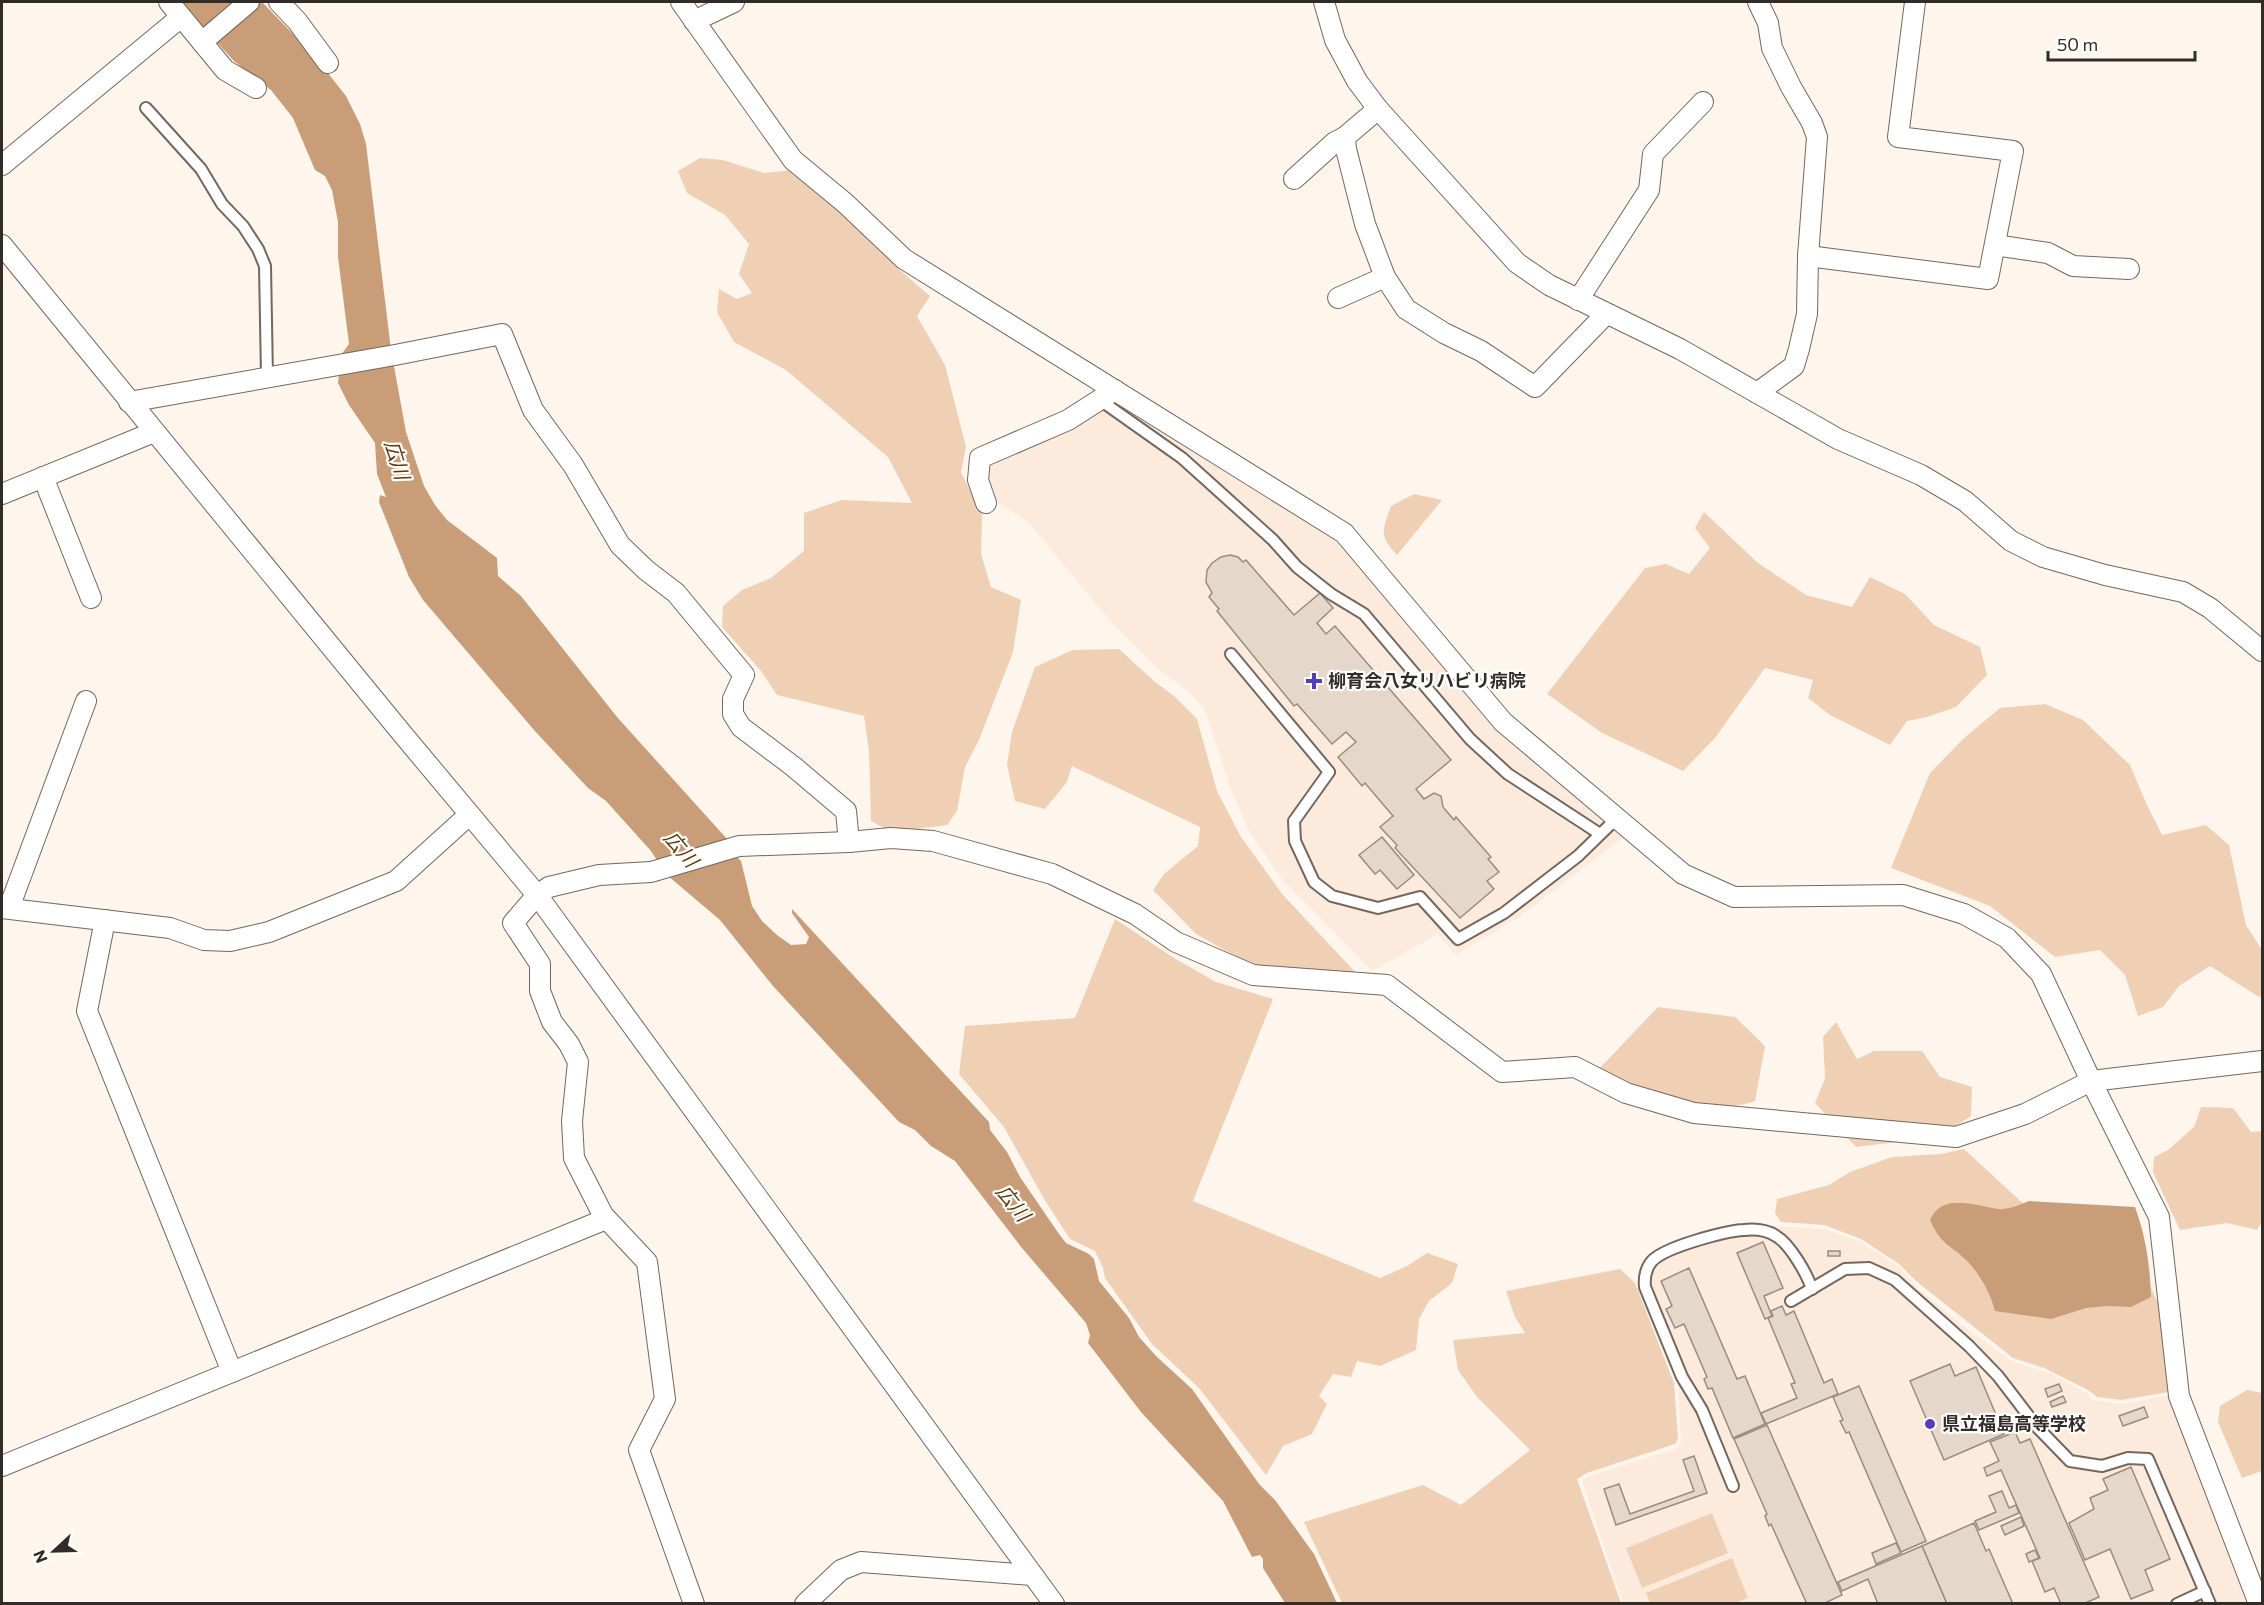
<svg xmlns="http://www.w3.org/2000/svg" width="2264" height="1605" viewBox="0 0 2264 1605" font-family="Commissioner,'Noto Sans JP',sans-serif">
<style>
.built{fill:#fcebdd}
.green{fill:#f0d0b5}
.water{fill:#c89d77}
.building{fill:#e6d7cb;stroke:#998b80;stroke-width:1.5}
.lines{fill:none;stroke-linecap:round;stroke-linejoin:round}
.service-casing{stroke:#74675d;stroke-width:14}
.minor-casing{stroke:#74675d;stroke-width:22}
.service{stroke:#fff;stroke-width:10}
.minor{stroke:#fff;stroke-width:20}
.poi-dot{fill:#583eb6;stroke:#fff;stroke-width:2}
.labels{text-anchor:middle;stroke-width:4.5;stroke-linejoin:round;paint-order:stroke}
.poi-label{font-size:18px;font-weight:bold;fill:#322c28;stroke:#fff;text-anchor:start}
.water-label{font-size:20px;font-style:italic;fill:#613709;stroke:#fff}
</style>
<rect width="100%" height="100%" fill="#fef5ed"/>
<g class="built">
<polygon points="1116,403 1326,531 1361,567 1368,578 1499,734 1624,837 1519,917 1456,955 1438,934 1372,971 1284,882 1248,830 1229,784 1205,710 1189,692 1159,670 1110,621 1029,523 989,496 983,485 988,460 1067,430"/>
<polygon points="1743,1224 1825,1229 1861,1242 1899,1267 1918,1288 1962,1325 2012,1361 2052,1374 2088,1394 2092,1400 2121,1404 2169,1395 2252,1603 1623,1603 1582,1481 1587,1477 1675,1449 1681,1444 1678,1382 1639,1288 1639,1274 1652,1253 1677,1240"/>
</g>
<g class="green">
<polygon points="700,158 723,160 764,173 792,170 839,210 902,272 930,296 917,316 945,365 966,447 961,472 982,515 981,554 991,587 1021,600 1013,652 979,740 965,767 957,811 947,825 891,832 871,821 869,751 864,716 777,695 761,671 722,627 723,606 742,590 771,578 804,551 804,513 842,500 912,503 888,457 786,370 734,342 717,312 719,289 737,299 752,293 739,274 749,244 725,215 687,193 678,171"/>
<path d="M1414,494l28,6 -45,55c-19,-20 -14,-25 -6,-49z"/>
<polygon points="1704,512 1758,563 1806,595 1852,607 1870,577 1905,594 1934,625 1980,647 1987,675 1956,707 1927,717 1907,721 1890,745 1830,715 1808,698 1813,680 1765,668 1715,738 1683,771 1602,733 1547,694 1645,568 1666,564 1689,574 1710,548 1695,528"/>
<polygon points="1119,649 1155,682 1174,696 1197,719 1217,791 1241,837 1283,895 1359,976 1253,966 1196,934 1153,890 1164,874 1198,846 1200,827 1072,766 1067,782 1045,809 1015,801 1007,765 1012,732 1035,667 1073,650"/>
<polygon points="2045,704 2083,720 2130,765 2146,803 2162,835 2206,825 2229,845 2246,925 2262,950 2262,996 2259,997 2210,966 2179,986 2163,1007 2138,1016 2125,975 2100,950 2055,957 1990,906 1891,868 1930,773 1963,739 2000,708"/>
<polygon points="1115,919 1174,958 1216,982 1273,999 1193,1201 1380,1278 1407,1266 1427,1253 1458,1264 1452,1283 1429,1301 1419,1319 1416,1350 1380,1366 1357,1361 1351,1377 1333,1374 1319,1396 1327,1404 1312,1434 1283,1446 1266,1475 1199,1388 1152,1344 1105,1278 1103,1268 1095,1251 1070,1239 1044,1199 1004,1127 959,1074 965,1026 1075,1018"/>
<path d="M1658,1007l77,10 30,29 -10,55c-51,18 -109,-13 -158,-30z"/>
<path d="M1836,1022l21,37 17,-8h48l18,26 32,10 -1,29c-32,24 -76,26 -115,31l-41,-44 10,-25 -2,-41z"/>
<polygon points="2201,1107 2233,1108 2251,1132 2262,1131 2262,1221 2257,1230 2227,1223 2180,1230 2153,1172 2154,1157 2168,1150 2194,1127"/>
<polygon points="1964,1149 2028,1208 2149,1284 2160,1307 2169,1392 2122,1400 2097,1397 2088,1390 2044,1368 2013,1358 1916,1281 1899,1264 1861,1239 1824,1225 1781,1222 1775,1213 1777,1199 1829,1185 1850,1172 1892,1157 1941,1154"/>
<polygon points="1620,1269 1635,1283 1674,1383 1678,1439 1675,1444 1587,1473 1577,1479 1621,1603 1342,1603 1304,1522 1423,1485 1461,1505 1530,1450 1477,1397 1458,1370 1453,1340 1525,1333 1515,1317 1506,1291"/>
<polygon points="2247,1390 2262,1393 2262,1471 2242,1478 2218,1422 2220,1406"/>
<polygon points="1712,1513 1728,1553 1642,1588 1626,1548"/>
<polygon points="1732,1558 1748,1598 1735,1603 1650,1603 1646,1593"/>
</g>
<g class="water">
<polygon points="183,2 262,2 316,58 346,96 360,124 366,144 391,350 406,432 424,486 435,505 447,520 497,558 498,576 521,596 617,717 727,839 734,854 741,861 752,906 762,921 777,935 791,945 806,944 809,937 792,913 792,909 989,1122 990,1130 1007,1152 1020,1177 1059,1234 1066,1243 1089,1254 1094,1259 1099,1281 1129,1318 1139,1337 1156,1356 1192,1389 1259,1484 1275,1500 1314,1554 1337,1603 1285,1603 1263,1568 1263,1559 1260,1555 1252,1557 1223,1501 1141,1412 1088,1343 1090,1335 1086,1323 1022,1248 955,1161 931,1146 915,1130 899,1122 773,986 720,920 667,875 651,851 606,801 588,788 534,730 423,600 409,577 379,502 380,495 386,497 377,474 375,443 349,405 338,383 341,355 349,344 338,257 338,222 332,190 325,176 315,170 293,118 271,90 234,61 187,10"/>
<path d="M2029,1201l106,6c11,30 15,59 16,90l-20,10 -24,-1 -21,2 -35,11 -56,-8c-4,-16 -15,-37 -27,-49 -16,-17 -27,-16 -38,-42 12,-27 43,-15 67,-11 11,1 22,-4 32,-8z"/>
</g>
<g class="building">
<polygon points="1230,555 1238,557 1243,562 1246,560 1294,615 1320,593 1333,608 1317,623 1326,634 1335,626 1451,760 1416,789 1424,799 1434,793 1441,796 1443,807 1454,820 1456,817 1491,857 1488,859 1499,872 1487,881 1494,889 1460,918 1395,848 1397,845 1380,827 1393,816 1365,783 1362,786 1338,757 1356,742 1346,732 1332,744 1297,704 1294,706 1217,611 1219,609 1209,597 1212,593 1206,582 1207,570 1212,563 1221,557"/>
<polygon points="1382,837 1414,875 1397,889 1380,870 1375,874 1359,855"/>
<polygon points="1763,1242 1783,1288 1764,1296 1772,1316 1765,1319 1737,1253"/>
<rect x="1828" y="1251" width="12" height="5"/>
<polygon points="1689,1268 1737,1379 1745,1376 1765,1424 1733,1438 1712,1388 1708,1389 1704,1379 1707,1377 1684,1324 1675,1328 1666,1309 1672,1306 1661,1281"/>
<polygon points="1782,1306 1786,1315 1794,1311 1824,1383 1832,1379 1838,1394 1766,1424 1761,1413 1797,1398 1791,1384 1795,1383 1768,1318 1773,1316 1771,1311"/>
<polygon points="1950,1364 1955,1376 1976,1367 2004,1434 1944,1460 1910,1381"/>
<polygon points="2059,1384 2062,1391 2048,1397 2045,1389"/>
<polygon points="1859,1386 1926,1541 1901,1552 1849,1432 1846,1433 1840,1421 1843,1420 1833,1397"/>
<polygon points="2063,1396 2066,1402 2052,1407 2050,1402"/>
<polygon points="2144,1407 2148,1417 2123,1426 2119,1416"/>
<polygon points="1767,1425 1842,1595 1823,1604 1807,1604 1771,1524 1769,1526 1765,1516 1767,1514 1734,1439"/>
<polygon points="2015,1432 2020,1443 2030,1439 2099,1597 2083,1604 2061,1604 2054,1588 2045,1592 2032,1561 2040,1558 2001,1470 1987,1476 1984,1468 1999,1461 1990,1442"/>
<polygon points="1694,1456 1707,1493 1616,1525 1604,1489 1619,1484 1630,1514 1694,1491 1683,1460"/>
<polygon points="2131,1467 2170,1559 2145,1570 2153,1590 2131,1599 2110,1549 2085,1560 2069,1523 2094,1509 2090,1498 2108,1490 2103,1479"/>
<polygon points="2002,1491 2009,1508 2016,1505 2019,1513 1979,1530 1975,1521 1996,1512 1989,1496"/>
<polygon points="2021,1517 2024,1526 2005,1535 2001,1526"/>
<polygon points="1974,1523 1986,1551 1989,1549 2013,1604 1947,1604 1922,1546"/>
<polygon points="1896,1543 1901,1553 1876,1564 1872,1553"/>
<polygon points="1922,1546 1947,1604 1878,1604 1868,1579 1842,1591 1838,1582"/>
<polygon points="2035,1550 2039,1558 2029,1562 2026,1554"/>
</g>
<g class="lines">
<defs>
<g id="service">
<polyline points="146,108 201,169 222,204 243,226 258,249 265,266 267,377"/>
<polyline points="1100,400 1182,458 1273,540 1297,567 1331,594 1364,614 1470,739 1508,774 1600,834"/>
<polyline points="1231,654 1329,772 1294,821 1295,841 1314,882 1332,896 1378,908 1420,897 1458,939 1504,913 1578,856 1617,818"/>
<polyline points="1791,1301 1845,1269 1869,1268 1895,1280 1969,1346 1998,1376 2037,1427 2070,1461 2102,1466 2128,1458 2148,1459 2210,1604"/>
<path d="M1733,1486l-31,-76 -20,-33 -37,-90c-1,-10 1,-19 7,-26 13,-14 73,-30 92,-31 10,-1 23,0 32,6 14,8 31,38 36,53"/>
<polyline points="2177,1604 2205,1591"/>
</g>
<g id="minor">
<polyline points="169,2 225,70 256,88"/>
<polyline points="279,2 297,21 328,63"/>
<polyline points="681,2 793,160 845,203 904,259 1344,533 1503,722 1683,874 1734,897 1903,895 1964,914 2007,938 2041,974 2091,1081 2159,1217 2179,1396 2259,1604"/>
<polyline points="1324,2 1335,40 1357,81 1378,109 1517,263 1549,285 1680,349 1838,439 1921,475 1965,501 2011,541 2043,557 2105,575 2183,592 2210,608 2262,651"/>
<polyline points="694,21 734,2"/>
<polyline points="202,42 249,2"/>
<polyline points="1378,109 1345,137 1346,149 1365,224 1385,277 1406,309 1444,333 1481,351 1535,387 1606,314"/>
<polyline points="2,165 181,17"/>
<polyline points="1294,179 1335,142 1345,137"/>
<polyline points="2,245 400,731 537,895 1054,1604"/>
<polyline points="1995,245 2048,253 2073,266 2129,269"/>
<polyline points="1808,256 1988,279 2013,151 1898,137 1915,2"/>
<polyline points="1338,298 1385,277"/>
<polyline points="1578,300 1649,190 1653,154 1703,102"/>
<polyline points="1757,393 1794,366 1799,349 1807,314 1808,256 1817,137 1812,123 1791,87 1772,48 1768,23 1758,2"/>
<polyline points="129,402 395,355 502,334 533,410 573,465 620,545 646,570 676,593 744,675 733,699 733,714 741,727 794,767 846,811 849,842"/>
<polyline points="43,477 91,598"/>
<polyline points="2,494 154,432"/>
<polyline points="986,503 978,480 980,458 1068,420 1115,390"/>
<polyline points="2,908 170,928 204,940 230,941 269,932 396,881 469,815"/>
<polyline points="9,908 86,701"/>
<polyline points="105,920 87,1011 232,1372"/>
<polyline points="2,1466 606,1219"/>
<polyline points="694,1604 639,1450 665,1399 647,1262 603,1215 574,1158 572,1121 578,1062 569,1044 552,1022 540,991 540,964 513,923 537,895 549,887 599,875 651,872 739,846 849,842 891,838 933,841 1052,874 1135,914 1176,942 1253,975 1387,985 1502,1072 1575,1067 1626,1093 1694,1113 1956,1137 2025,1114 2091,1081 2262,1061"/>
<polyline points="805,1604 841,1570 861,1562 1032,1575"/>
</g>
</defs>
<use href="#service" class="service-casing"/>
<use href="#minor" class="minor-casing"/>
<use href="#service" class="service"/>
<use href="#minor" class="minor"/>
</g>
<g class="poi-dot">
<path d="M1311 672h6v6h6v6h-6v6h-6v-6h-6v-6h6z"/>
<circle cx="1930" cy="1424" r="6"/>
</g>
<g class="labels">
<g class="poi-label">
<text x="1328" y="687">柳育会八女リハビリ病院</text>
<text x="1942" y="1430">県立福島高等学校</text>
</g>
<g class="water-label">
<text transform="translate(397 460) rotate(73)" y="7">広川</text>
<text transform="translate(681 849) rotate(50)" y="7">広川</text>
<text transform="translate(1013 1203) rotate(51)" y="7">広川</text>
</g>
</g>
<rect width="2264" height="1605" fill="none" stroke="#322c28" stroke-width="6"/>
<g transform="translate(54 1551) rotate(248)" stroke="#ffffff" stroke-width="4.5" paint-order="stroke">
<path d="M0-4.5L10 22L0 15L-10 22Z" fill="#322c28"/>
<text y="-9" font-size="16" font-weight="bold" text-anchor="middle" fill="#322c28">N</text>
</g>
<path d="M2048 51v9h147v-9" fill="none" stroke="#322c28" stroke-width="3"/>
<text x="2057" y="51" font-size="18" fill="#322c28" stroke="#ffffff" stroke-width="4.5" paint-order="stroke">50 m</text>
</svg>
